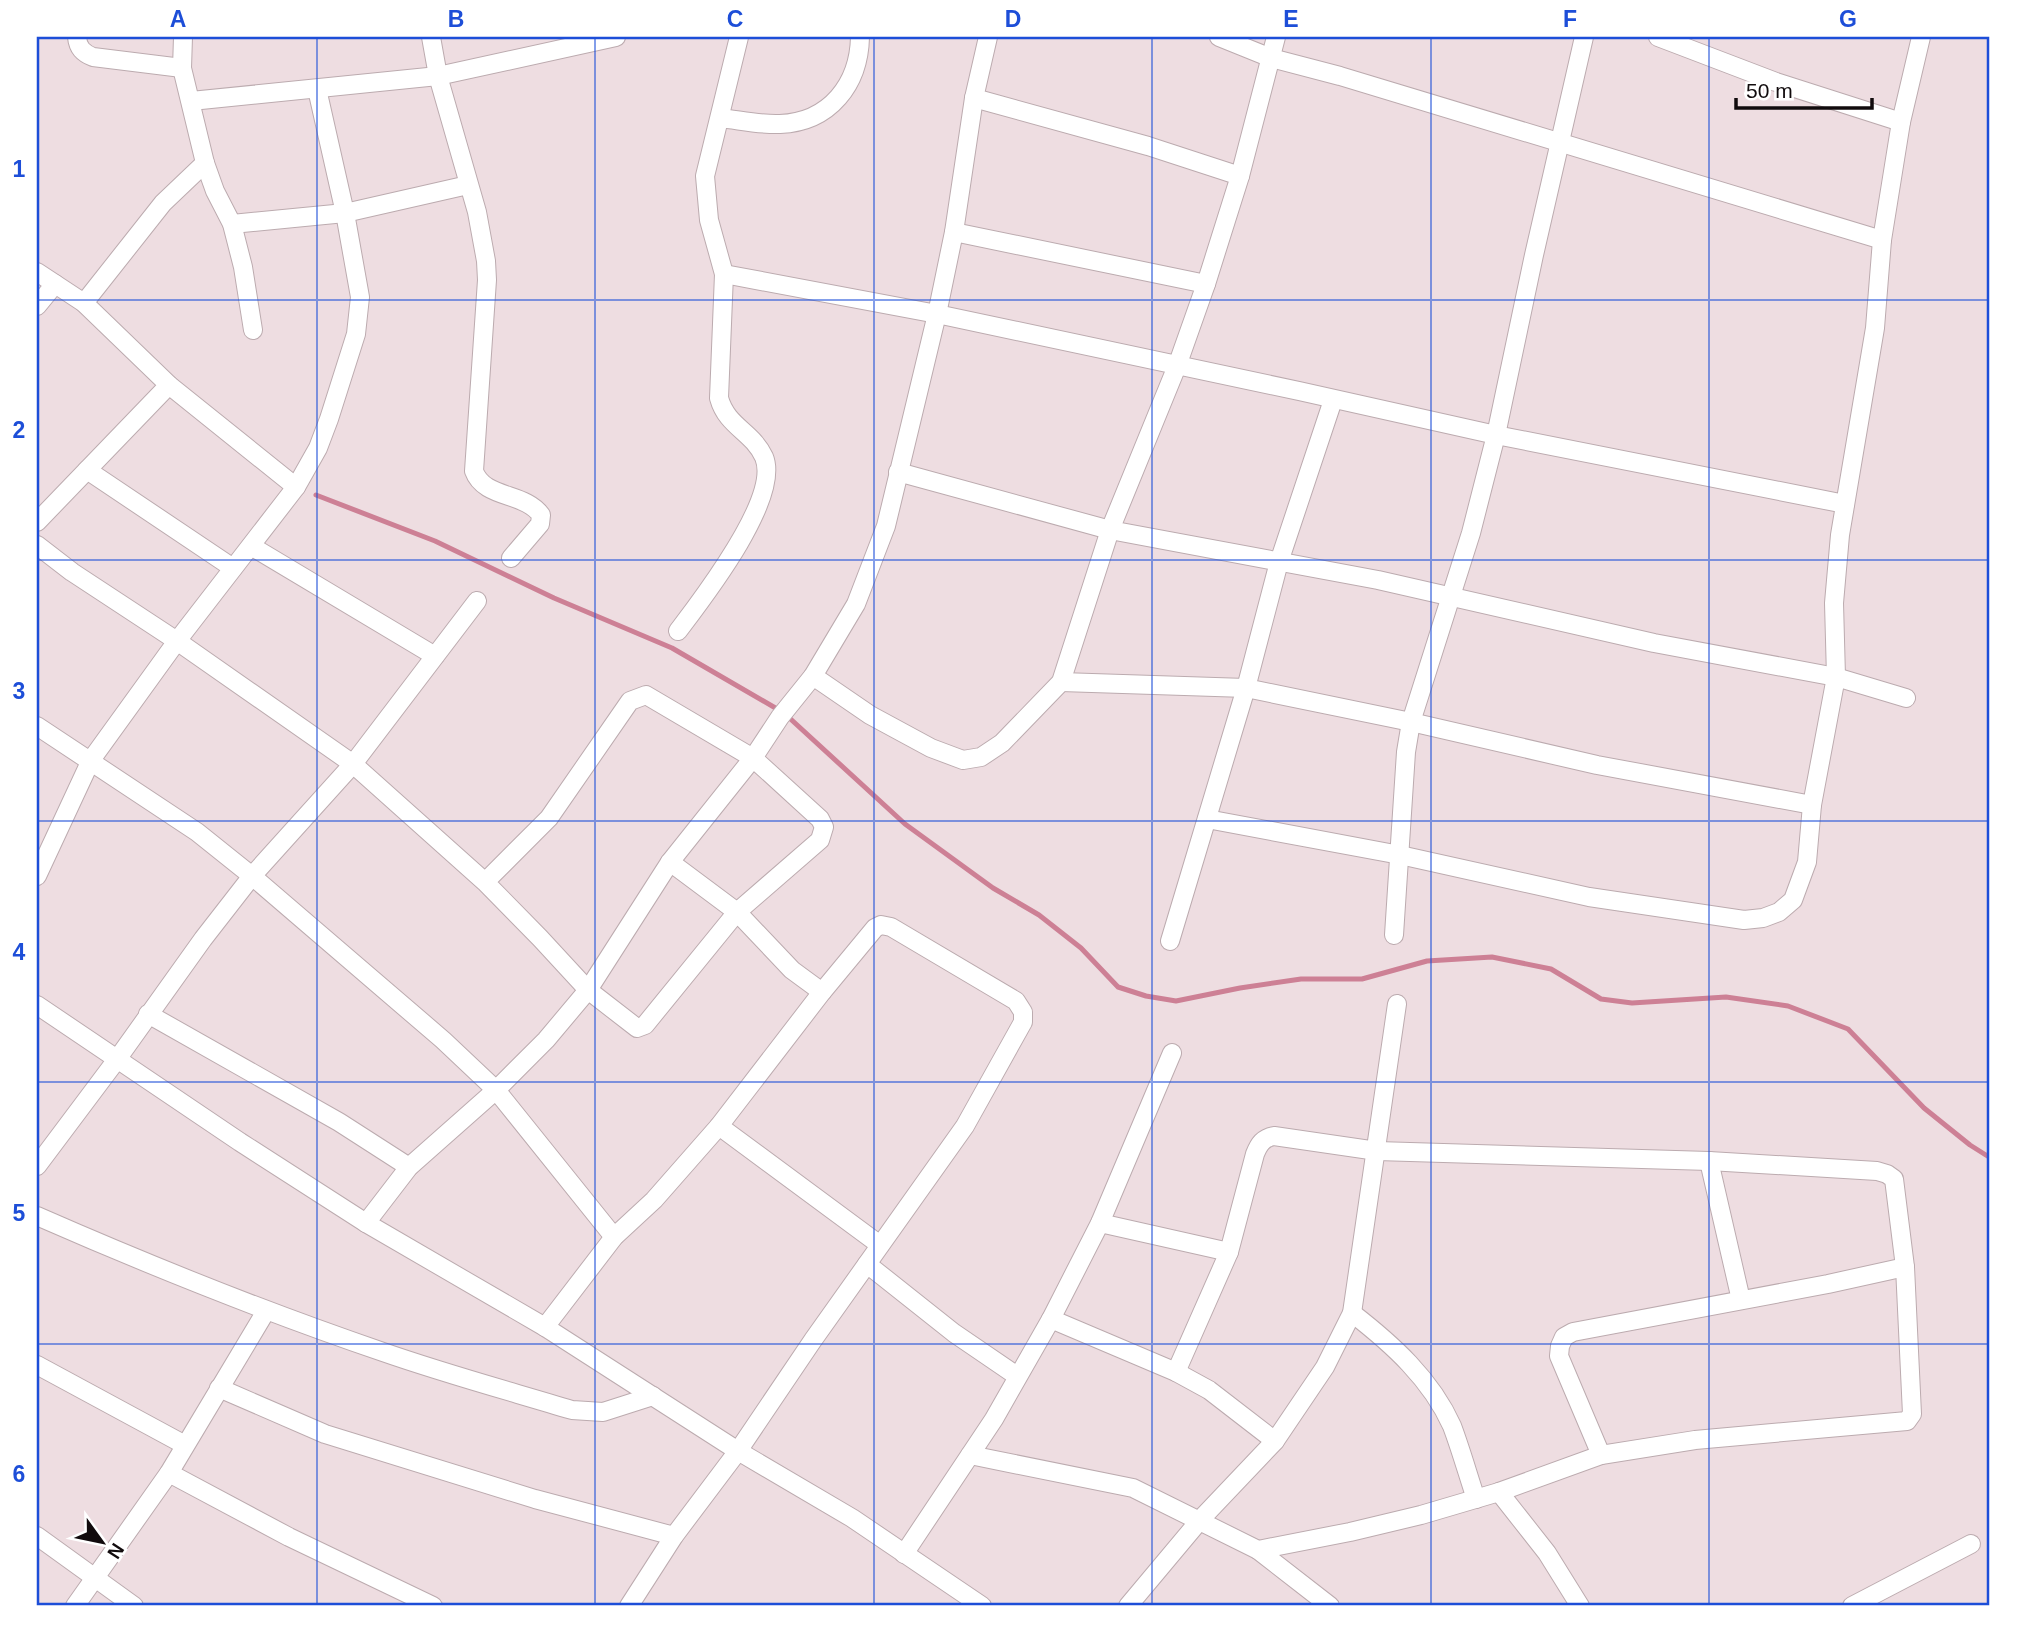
<svg xmlns="http://www.w3.org/2000/svg" width="2026" height="1643" viewBox="0 0 2026 1643" font-family="Arial,sans-serif">
<style>
.lines{fill:none;stroke-linecap:round;stroke-linejoin:round}
.stream{stroke:#cd8095;stroke-width:5}
.street-casing{stroke:#bcabaf;stroke-width:20}
.street{stroke:#fff;stroke-width:18}
.grid{fill:none;stroke:#1d4ed8;stroke-width:2;stroke-opacity:0.55}
.neatline{fill:none;stroke:#1d4ed8;stroke-width:2.5}
.grid-label{font-size:23px;text-anchor:middle;font-weight:bold;fill:#1d4ed8}
</style>
<rect width="100%" height="100%" fill="#eedde1"/>
<g class="lines">
<polyline class="stream" points="316,495 435,541 554,598 672,648 784,713 905,824 993,888 1039,915 1081,948 1118,987 1146,996 1176,1001 1240,988 1301,979 1362,979 1427,961 1492,957 1551,969 1601,999 1632,1003 1726,997 1788,1006 1848,1029 1924,1108 1970,1145 1989,1157"/>
<defs>
<g id="street">
<path d="M77,37c1,11 6,16 16,20l89,11"/>
<polyline points="183,37 182,68 205,163 215,191 232,224 243,267 253,330"/>
<path d="M431,37l7,39 39,136 9,49 1,19 -13,191c10,28 51,21 67,44l-1,9 -29,34"/>
<polyline points="1219,37 1271,58 1340,76 1882,240"/>
<polyline points="1658,37 1776,82 1901,122"/>
<polyline points="974,98 1148,146 1240,176"/>
<polyline points="191,101 438,76 616,37"/>
<path d="M720,118c19,2 41,7 60,6 50,-2 79,-40 80,-87"/>
<polyline points="232,224 345,213 468,185"/>
<polyline points="954,232 1206,284"/>
<polyline points="37,272 84,303 169,385 296,487"/>
<polyline points="724,274 937,314 1299,391 1496,435 1845,504"/>
<polyline points="84,303 163,203 205,163"/>
<polyline points="37,306 55,284"/>
<polyline points="87,470 233,568"/>
<polyline points="898,472 1110,530 1378,580 1654,643 1836,677 1906,698"/>
<polyline points="37,522 169,385"/>
<polyline points="37,545 72,572 177,641 353,764 485,882 540,938 588,990 637,1028 645,1025 737,912 820,840 824,827 820,819 753,758 646,695 630,701 549,818 485,882"/>
<polyline points="251,546 435,656"/>
<path d="M678,631c25,-33 103,-133 86,-174 -12,-26 -37,-30 -45,-59l5,-124 -15,-54 -4,-44 34,-139"/>
<polyline points="813,676 870,715 931,748 963,760 981,757 1002,743 1061,682 1110,530 1177,366 1206,284 1240,176 1276,37"/>
<polyline points="1061,682 1246,688 1411,722 1597,765 1812,805"/>
<polyline points="37,726 197,832 252,876 443,1040 496,1090 614,1237"/>
<polyline points="1207,819 1400,855 1589,897 1744,920 1763,918 1779,912 1793,900 1807,862 1812,805 1836,677 1834,603 1840,535 1875,328 1882,240 1901,122 1921,37"/>
<polyline points="670,862 737,912 792,970 822,992"/>
<polyline points="37,876 91,760 177,641 296,487 318,448 329,419 356,334 360,297 345,213 317,89"/>
<polyline points="1394,935 1406,752 1411,722 1471,533 1496,435 1534,255 1584,37"/>
<polyline points="1170,941 1246,688 1279,562 1333,400"/>
<polyline points="37,1005 240,1142 366,1223 545,1327 738,1451 852,1518 982,1606"/>
<polyline points="148,1014 339,1122 409,1167"/>
<polyline points="719,1126 880,1245"/>
<polyline points="1709,1161 1741,1300"/>
<polyline points="37,1166 118,1058 203,939 252,876 353,764 477,601"/>
<path d="M37,1216c114,50 229,96 346,136 63,22 126,39 189,58l31,2 50,-16"/>
<polyline points="366,1223 409,1167 496,1090 546,1040 588,990 670,862 753,758 780,717 813,676 856,604 886,526 937,314 954,232 974,98 988,37"/>
<polyline points="1100,1223 1229,1252"/>
<polyline points="867,1264 954,1333 1017,1376"/>
<path d="M1352,1313c40,31 79,66 100,113 9,24 16,49 24,73"/>
<polyline points="1051,1319 1176,1372 1209,1390 1275,1441"/>
<polyline points="545,1327 614,1237 654,1200 719,1126 822,992 875,928 881,925 891,927 1016,1001 1023,1012 1023,1022 965,1126 813,1340 738,1451 674,1536 629,1606"/>
<polyline points="37,1365 185,1445"/>
<polyline points="219,1388 325,1434 535,1499 674,1536"/>
<path d="M970,1455l163,33 125,62 92,-18 71,-17 78,-23 102,-37 94,-15 212,-19 5,-7 -7,-147 -11,-88 -7,-5 -10,-3 -168,-10 -332,-10 -103,-15c-11,2 -15,8 -19,18l-26,98 -53,120"/>
<polyline points="1601,1455 1559,1356 1560,1346 1564,1337 1573,1332 1828,1284 1905,1267"/>
<polyline points="169,1473 289,1537 433,1606"/>
<polyline points="1499,1492 1547,1553 1580,1606"/>
<polyline points="37,1536 134,1606"/>
<polyline points="1258,1550 1330,1606"/>
<polyline points="904,1554 994,1419 1051,1319 1100,1223 1172,1053"/>
<polyline points="75,1606 169,1473 266,1311"/>
<polyline points="1128,1606 1200,1520 1275,1441 1325,1367 1352,1313 1397,1004"/>
<polyline points="1852,1606 1971,1544"/>
</g>
</defs>
<use href="#street" class="street-casing"/>
<use href="#street" class="street"/>
</g>
<path class="grid" d="M317,37v1569M595,37v1569M874,37v1569M1152,37v1569M1431,37v1569M1709,37v1569M37,300h1952M37,560h1952M37,821h1952M37,1082h1952M37,1344h1952"/>
<rect width="2026" height="1643" fill="none" stroke="#ffffff" stroke-width="77"/>
<g transform="translate(102 1542) rotate(123)" stroke="#ffffff" stroke-width="5" paint-order="stroke">
<path d="M0-5L12 26L0 18L-12 26Z" fill="#110b0d"/>
<text y="-10" font-size="19" font-weight="bold" text-anchor="middle" fill="#110b0d">N</text>
</g>
<path d="M1736 98v10h136v-10" fill="none" stroke="#110b0d" stroke-width="3.5"/>
<text x="1746" y="98" font-size="21" fill="#110b0d" stroke="#ffffff" stroke-width="5" paint-order="stroke">50 m</text>
<rect x="38" y="38" width="1950" height="1566" class="neatline"/>
<g class="grid-label">
<text x="178" y="27">A</text>
<text x="456" y="27">B</text>
<text x="735" y="27">C</text>
<text x="1013" y="27">D</text>
<text x="1291" y="27">E</text>
<text x="1570" y="27">F</text>
<text x="1848" y="27">G</text>
<text x="19" y="177">1</text>
<text x="19" y="438">2</text>
<text x="19" y="699">3</text>
<text x="19" y="960">4</text>
<text x="19" y="1221">5</text>
<text x="19" y="1482">6</text>
</g>
</svg>
